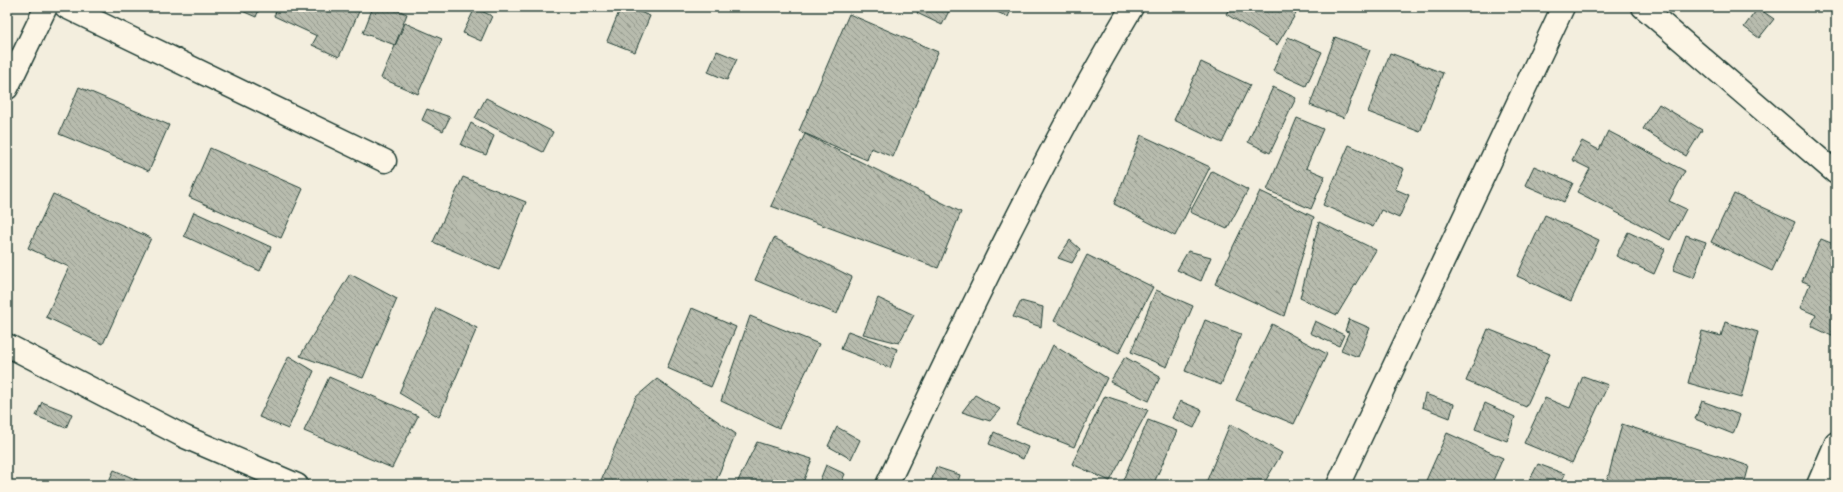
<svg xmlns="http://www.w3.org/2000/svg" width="1843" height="492" viewBox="0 0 1843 492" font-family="Pangolin,sans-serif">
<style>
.building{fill:url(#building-back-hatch);stroke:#1f3d34}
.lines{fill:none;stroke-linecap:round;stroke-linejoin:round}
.street-casing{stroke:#1f3d34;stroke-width:25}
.secondary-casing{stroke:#1f3d34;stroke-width:25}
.street{stroke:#fcf5e5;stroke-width:22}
.secondary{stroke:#fcf5e5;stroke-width:22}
</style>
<defs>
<pattern id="building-back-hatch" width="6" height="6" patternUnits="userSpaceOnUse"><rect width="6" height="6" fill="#b8bcae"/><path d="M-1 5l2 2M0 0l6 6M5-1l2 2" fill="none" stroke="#959a8e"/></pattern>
</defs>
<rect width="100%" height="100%" fill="#f3eede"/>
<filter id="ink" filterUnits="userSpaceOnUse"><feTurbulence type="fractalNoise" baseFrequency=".025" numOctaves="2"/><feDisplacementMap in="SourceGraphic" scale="8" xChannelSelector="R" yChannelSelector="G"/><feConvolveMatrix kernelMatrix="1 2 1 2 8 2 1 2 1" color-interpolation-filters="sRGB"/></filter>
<g filter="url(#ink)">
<g class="building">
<polygon points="233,7 260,7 256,17"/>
<polygon points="278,7 361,7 339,57 312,45 317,36 274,16"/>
<polygon points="373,7 390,7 407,14 395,45 363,33"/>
<polygon points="621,7 627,7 650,16 635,52 607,41"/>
<polygon points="920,7 951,7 942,25 917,13"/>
<polygon points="986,7 1012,7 1008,17"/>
<polygon points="1230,7 1300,7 1277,45 1226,14"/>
<polygon points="475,8 492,16 481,41 463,33"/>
<polygon points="1758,8 1774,19 1759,38 1744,27"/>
<polygon points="849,14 938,52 893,157 871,148 867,160 799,131"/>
<polygon points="405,23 442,39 418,94 381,78"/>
<polygon points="1288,37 1322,52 1306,86 1273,71"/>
<polygon points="1335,37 1370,50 1344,118 1310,105"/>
<polygon points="717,51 737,59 727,80 708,72"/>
<polygon points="1390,53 1443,73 1420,132 1368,112"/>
<polygon points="1201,62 1250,85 1222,143 1174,120"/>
<polygon points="79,87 169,125 149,171 59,134"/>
<polygon points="1273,87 1296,98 1270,153 1248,142"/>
<polygon points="486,98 553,132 543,152 475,118"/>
<polygon points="1659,104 1702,130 1686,156 1643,129"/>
<polygon points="427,109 450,117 443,131 422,120"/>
<polygon points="1297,118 1323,129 1306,168 1325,176 1311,209 1267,190"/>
<polygon points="471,123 494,136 486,155 461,145"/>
<polygon points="1608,131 1685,171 1669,201 1686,209 1670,240 1577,192 1590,169 1572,160 1582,141 1599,150"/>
<polygon points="805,134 961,212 938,268 771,206"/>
<polygon points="1141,135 1210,167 1175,236 1114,204"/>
<polygon points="1349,145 1404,169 1395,189 1409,195 1399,218 1381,210 1373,227 1323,205"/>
<polygon points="210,148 303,189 281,238 189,197"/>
<polygon points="1534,166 1573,183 1564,202 1525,185"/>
<polygon points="1212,171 1248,190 1227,229 1190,212"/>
<polygon points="463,177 526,202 499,270 433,242"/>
<polygon points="1260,191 1314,217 1284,316 1215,284"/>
<polygon points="53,194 151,238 103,344 46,317 69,267 28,248"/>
<polygon points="1734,194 1795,222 1772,271 1711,242"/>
<polygon points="194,212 271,247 260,271 184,236"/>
<polygon points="1545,215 1599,240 1571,301 1517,276"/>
<polygon points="1319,222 1376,250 1337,315 1300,298"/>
<polygon points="1628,232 1665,249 1654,274 1616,256"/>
<polygon points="1686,235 1706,242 1694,278 1673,270"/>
<polygon points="774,238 852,277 837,314 755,280"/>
<polygon points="1821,239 1836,245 1836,338 1811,326 1816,315 1800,308 1810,284 1802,281"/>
<polygon points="1070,240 1080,249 1072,263 1058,258"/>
<polygon points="1188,251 1211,257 1201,281 1177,270"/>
<polygon points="1087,255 1153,287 1119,353 1054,321"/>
<polygon points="350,274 397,299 363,378 300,356"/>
<polygon points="1156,290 1193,306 1167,367 1131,352"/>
<polygon points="878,298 914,315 899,343 863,334"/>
<polygon points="1021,301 1043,307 1041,327 1013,317"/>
<polygon points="436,308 477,328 439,417 399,393"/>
<polygon points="692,308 736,327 711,387 667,368"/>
<polygon points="750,316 819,344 779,428 721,401"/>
<polygon points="1349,319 1370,328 1358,357 1341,350 1349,332 1345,331"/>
<polygon points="1205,320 1241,334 1221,385 1185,371"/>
<polygon points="1315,321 1344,335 1339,346 1310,333"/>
<polygon points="1725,322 1758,332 1741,398 1688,383 1702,331 1721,336"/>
<polygon points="1272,324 1327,354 1294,424 1236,400"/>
<polygon points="1488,329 1550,354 1526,407 1466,381"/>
<polygon points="848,331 897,349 890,368 841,349"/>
<polygon points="1053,345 1107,378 1074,447 1016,424"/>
<polygon points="289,356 314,371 288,429 259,417"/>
<polygon points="1125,357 1160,377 1149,401 1110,382"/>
<polygon points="1583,376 1608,385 1572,463 1524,443 1545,398 1570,408"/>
<polygon points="329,377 418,416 392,468 304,431"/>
<polygon points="657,379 736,434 714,485 599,485 636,397"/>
<polygon points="1425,394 1454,404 1450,418 1422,407"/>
<polygon points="975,395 1000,409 990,421 962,412"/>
<polygon points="1105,396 1148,410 1110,481 1072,464"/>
<polygon points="1180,401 1202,410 1194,428 1172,418"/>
<polygon points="1702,401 1740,415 1733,434 1695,419"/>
<polygon points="42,402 72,414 66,428 36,416"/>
<polygon points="1485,403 1515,417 1507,441 1475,429"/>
<polygon points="1148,420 1177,431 1153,485 1121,485"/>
<polygon points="1230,424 1282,453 1263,485 1205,485"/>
<polygon points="1622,424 1749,466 1744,485 1606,485"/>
<polygon points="837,427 860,440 851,459 828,446"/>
<polygon points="994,432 1028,447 1023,459 989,444"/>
<polygon points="1447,433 1503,458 1491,485 1424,485"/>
<polygon points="757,442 812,459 802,485 736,485"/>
<polygon points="1538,464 1565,474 1560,485 1527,485"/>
<polygon points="826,465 845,474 840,485 818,485"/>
<polygon points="936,467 960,475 957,485 930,485"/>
<polygon points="114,470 149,485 107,485"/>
</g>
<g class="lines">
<defs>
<g id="street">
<polyline points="66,7 385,161"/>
<polyline points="1643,7 1836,173"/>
<polyline points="7,345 185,437 297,485"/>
<path d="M887,485c77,-162 153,-324 245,-478"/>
<polyline points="1338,485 1563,7"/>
<polyline points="1818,485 1836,443"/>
</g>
<polyline id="secondary" points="7,88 46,7"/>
</defs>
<use href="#street" class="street-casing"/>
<use href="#secondary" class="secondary-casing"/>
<use href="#street" class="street"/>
<use href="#secondary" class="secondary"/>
</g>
</g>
<rect width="1843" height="492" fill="none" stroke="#fcf5e5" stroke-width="24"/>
<rect x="12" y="12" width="1819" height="468" fill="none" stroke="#1f3d34" stroke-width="1.5" filter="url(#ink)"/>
</svg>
